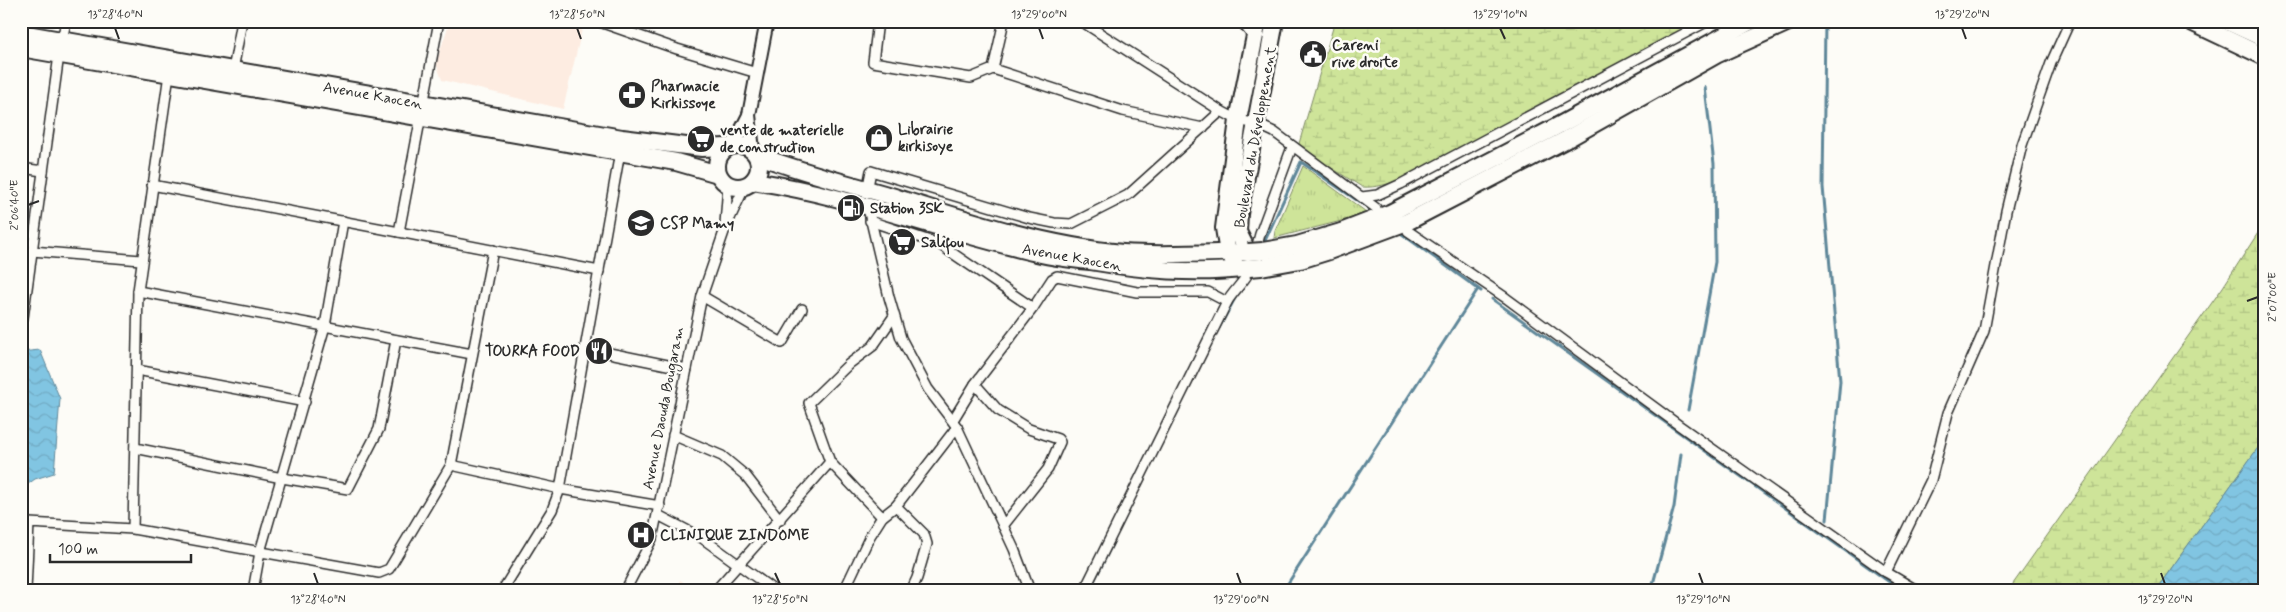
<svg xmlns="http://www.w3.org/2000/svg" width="2286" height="612" viewBox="0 0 2286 612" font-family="Mynerve,sans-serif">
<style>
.built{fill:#fdece1}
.grass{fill:url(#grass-tufts);stroke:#7c8862}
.wetland{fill:url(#wetland-marsh);stroke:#7c8862}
.water{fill:url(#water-waves);stroke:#5f8799}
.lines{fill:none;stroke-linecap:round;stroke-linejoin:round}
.stream{stroke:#5f8799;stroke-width:3}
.street-casing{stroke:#2b2b2b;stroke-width:12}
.secondary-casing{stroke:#2b2b2b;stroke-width:16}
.highway-casing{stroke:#2b2b2b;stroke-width:20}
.street{stroke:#fdfcf7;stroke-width:9}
.secondary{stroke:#fdfcf7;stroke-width:12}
.highway{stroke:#fdfcf7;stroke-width:16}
.highway-bridge-casing{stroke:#2b2b2b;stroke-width:20;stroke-linecap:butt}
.highway-bridge{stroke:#fdfcf7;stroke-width:16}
.ticks{fill:none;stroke:#2b2b2b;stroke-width:2}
.labels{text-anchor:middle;stroke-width:5;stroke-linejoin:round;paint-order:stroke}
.poi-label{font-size:15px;font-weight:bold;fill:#2b2b2b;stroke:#fdfcf7;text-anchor:start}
.street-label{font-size:15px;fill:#2b2b2b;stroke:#fdfcf7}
.neatline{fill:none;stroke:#2b2b2b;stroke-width:2}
.ticks-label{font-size:12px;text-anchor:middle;fill:#2b2b2b}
</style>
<defs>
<pattern id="grass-tufts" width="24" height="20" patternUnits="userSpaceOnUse" patternTransform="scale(1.25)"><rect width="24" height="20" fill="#cee499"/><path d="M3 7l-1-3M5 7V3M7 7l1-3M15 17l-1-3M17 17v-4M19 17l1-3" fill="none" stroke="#b1c484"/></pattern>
<pattern id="wetland-marsh" width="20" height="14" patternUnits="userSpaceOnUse" patternTransform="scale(1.25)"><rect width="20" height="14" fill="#cee499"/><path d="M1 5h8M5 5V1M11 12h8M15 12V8" fill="none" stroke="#b1c484"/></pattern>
<pattern id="water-waves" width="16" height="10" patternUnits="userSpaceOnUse" patternTransform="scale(1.25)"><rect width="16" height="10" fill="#81c5e2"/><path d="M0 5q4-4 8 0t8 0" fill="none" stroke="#70a9c2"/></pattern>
</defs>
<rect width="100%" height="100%" fill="#fdfcf7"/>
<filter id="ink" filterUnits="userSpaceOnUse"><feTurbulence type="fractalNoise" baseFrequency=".02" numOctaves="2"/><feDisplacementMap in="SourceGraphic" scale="10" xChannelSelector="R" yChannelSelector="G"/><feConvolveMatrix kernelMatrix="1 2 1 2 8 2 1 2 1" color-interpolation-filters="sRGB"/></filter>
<g filter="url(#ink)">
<g class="built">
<polygon points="450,21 584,21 563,109 442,80 436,63"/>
<polygon points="680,580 697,591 674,591"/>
</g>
<polygon class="grass" points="1303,166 1369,214 1274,238 1275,231"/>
<g class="wetland">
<path d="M1335,21h364l-297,158c-13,5 -26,9 -40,8l-64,-40z"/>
<polygon points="2265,222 2265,438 2155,591 2008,591 2223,287"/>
</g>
<g class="water">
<polygon points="40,350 60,399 54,473 35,479 21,489 21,352"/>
<polygon points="2265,438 2265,591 2155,591"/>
</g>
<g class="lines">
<g class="stream">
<polyline points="1825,21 1823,187 1840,381 1827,520"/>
<polyline points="1402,234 1481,291"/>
<polyline points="1262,247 1301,162 1370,209"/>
<polyline points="1492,299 1902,591"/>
<polyline points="1219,328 1235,298"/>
<polyline points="1688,410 1715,262 1714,164 1705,87"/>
<polyline points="1089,591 1113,542"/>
<polyline points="1283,591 1478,289"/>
<polyline points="1651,591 1674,507 1681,454"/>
</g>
<defs>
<g id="street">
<polyline points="439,21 399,232 599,271"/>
<polyline points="597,21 677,49 757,73"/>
<polyline points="878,21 873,62 971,78 993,69 1123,111 1203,128"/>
<polyline points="1081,21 1221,111 1238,120 1257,124 1274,132 1376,208"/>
<polyline points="1241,21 1255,39"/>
<polyline points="993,69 1004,21"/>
<polyline points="233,70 242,21"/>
<polyline points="21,168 43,171"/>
<polyline points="152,185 399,232"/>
<polyline points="867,191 871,171 1029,218 1054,223 1071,224 1128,195 1221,111"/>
<polyline points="1362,197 1377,195 1401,184 1708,21"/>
<polyline points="867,204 889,297 901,338 928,389 957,427 1014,549 1030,591"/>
<polyline points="870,221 939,244 1033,308 975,384 953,420"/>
<polyline points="725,224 728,185"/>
<polyline points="1408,231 1506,298 1680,426 1886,572 1918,591"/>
<polyline points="32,251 141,260"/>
<polyline points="1255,253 1260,234 1292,147"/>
<polyline points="138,291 472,354"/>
<polyline points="702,296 782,343 802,309"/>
<polyline points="1033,308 1052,279 1057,276 1137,292 1208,292 1227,302"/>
<polyline points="23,318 59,55 66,21"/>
<polyline points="585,348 687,369"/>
<polyline points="137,370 305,402"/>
<polyline points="975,384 998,410 1029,429 1058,439 1060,442 1048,469 1003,526"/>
<polyline points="673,435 722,456 746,476 780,520"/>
<polyline points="135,448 282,478 348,489 379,429 396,340"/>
<polyline points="830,462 809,403 849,364 873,346 894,316"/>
<polyline points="451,465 560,489 660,506"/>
<polyline points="896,506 924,534 927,544 917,578 911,591"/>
<polyline points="658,515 702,538 775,591"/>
<polyline points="133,529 138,291 169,74"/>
<polyline points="1886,572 1931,480 1948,413 1984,331 2006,211 2022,145 2051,63 2070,21"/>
<polyline points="26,591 29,523 133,529 379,573 389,569 451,465 493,250"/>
<polyline points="253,591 260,552 325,326 343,221"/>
<polyline points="502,591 552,510 560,489 620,152"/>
<polyline points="625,591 652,539 702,296 725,229 745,186"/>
<polyline points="715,591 830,462 882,517"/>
<polyline points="844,591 870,536 882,517 896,506 957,427"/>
<path d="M1084,591l143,-289c7,-12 22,-25 25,-36"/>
</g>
<g id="secondary">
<polyline points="734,144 749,115"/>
<polyline points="753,150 749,115 767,21"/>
</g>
<g id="highway">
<polyline points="2189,21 2265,57"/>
<polyline points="2226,21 2265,39"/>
<polyline points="21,33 622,138 702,148 726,147"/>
<polyline points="21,48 676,162 718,174"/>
<circle cx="738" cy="166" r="21"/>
<path d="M757,155c44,17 89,28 134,41 76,24 153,50 232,57 42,3 84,0 125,-1"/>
<path d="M753,181c99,15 191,51 288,73 16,4 32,5 49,7 53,9 105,14 159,7"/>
<polyline points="1263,251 1297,245 1341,232 1390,213 1554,128 1751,21"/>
<polyline points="1248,252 1238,232 1239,214 1275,21"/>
<polyline points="1234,262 1227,247 1224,228 1238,120 1258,21"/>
<polyline points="1261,267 1300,260 1329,251 1407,222 1567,139 1716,55 1791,21"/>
</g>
</defs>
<use href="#street" class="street-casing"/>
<use href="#secondary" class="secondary-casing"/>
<use href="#highway" class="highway-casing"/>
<use href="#street" class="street"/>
<use href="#secondary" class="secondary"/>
<use href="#highway" class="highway"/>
<defs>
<g id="highway-bridge">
<polyline points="1248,252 1263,251"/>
<polyline points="1249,268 1261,267"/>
</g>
</defs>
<use href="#highway-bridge" class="highway-bridge-casing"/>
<use href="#highway-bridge" class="highway-bridge"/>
</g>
</g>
<path class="ticks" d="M115,28l4,11M577,28l4,11M1039,28l4,11M1500,28l5,11M1962,28l4,11M28,205l11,-4M2247,301l11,-4M314,573l4,11M775,573l5,11M1237,573l4,11M1699,573l4,11M2161,573l4,11"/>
<defs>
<symbol id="civic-disc" viewBox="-11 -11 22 22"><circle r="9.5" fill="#2b2b2b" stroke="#fdfcf7"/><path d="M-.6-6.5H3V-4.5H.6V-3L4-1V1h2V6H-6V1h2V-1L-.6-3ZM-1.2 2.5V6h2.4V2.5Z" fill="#fff"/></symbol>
<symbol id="pharmacy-disc" viewBox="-11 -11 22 22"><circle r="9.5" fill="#2b2b2b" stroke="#fdfcf7"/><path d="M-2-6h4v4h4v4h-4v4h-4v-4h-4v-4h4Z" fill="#fff"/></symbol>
<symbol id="shop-disc" viewBox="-11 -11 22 22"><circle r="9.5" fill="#2b2b2b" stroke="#fdfcf7"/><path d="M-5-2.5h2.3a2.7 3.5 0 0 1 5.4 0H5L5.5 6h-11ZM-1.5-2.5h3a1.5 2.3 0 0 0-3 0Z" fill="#fff"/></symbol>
<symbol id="supermarket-disc" viewBox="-11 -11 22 22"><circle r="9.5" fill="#2b2b2b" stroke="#fdfcf7"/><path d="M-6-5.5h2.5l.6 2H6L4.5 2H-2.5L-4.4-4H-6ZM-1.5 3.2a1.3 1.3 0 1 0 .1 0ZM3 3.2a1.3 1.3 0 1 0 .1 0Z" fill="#fff"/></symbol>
<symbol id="fuel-disc" viewBox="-11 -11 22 22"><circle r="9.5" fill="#2b2b2b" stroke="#fdfcf7"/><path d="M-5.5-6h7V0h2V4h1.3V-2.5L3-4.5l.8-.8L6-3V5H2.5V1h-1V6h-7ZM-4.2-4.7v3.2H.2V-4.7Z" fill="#fff"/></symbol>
<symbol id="school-disc" viewBox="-11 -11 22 22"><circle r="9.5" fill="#2b2b2b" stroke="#fdfcf7"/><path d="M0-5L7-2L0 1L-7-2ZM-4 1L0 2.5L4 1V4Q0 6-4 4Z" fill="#fff"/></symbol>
<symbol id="restaurant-disc" viewBox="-11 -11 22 22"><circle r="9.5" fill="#2b2b2b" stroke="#fdfcf7"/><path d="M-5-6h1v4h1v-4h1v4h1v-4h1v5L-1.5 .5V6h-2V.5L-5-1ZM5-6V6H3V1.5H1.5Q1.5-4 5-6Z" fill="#fff"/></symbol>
<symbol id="hospital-disc" viewBox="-11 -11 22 22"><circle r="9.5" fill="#2b2b2b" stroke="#fdfcf7"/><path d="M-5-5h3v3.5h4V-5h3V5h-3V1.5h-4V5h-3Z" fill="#fff"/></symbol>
</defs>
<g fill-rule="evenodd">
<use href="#civic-disc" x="1297" y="38" width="32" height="32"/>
<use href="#pharmacy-disc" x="616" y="79" width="32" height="32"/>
<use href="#shop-disc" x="863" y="122" width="32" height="32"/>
<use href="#supermarket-disc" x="685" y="123" width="32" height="32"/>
<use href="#fuel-disc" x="835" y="192" width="32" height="32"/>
<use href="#school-disc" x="625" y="207" width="32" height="32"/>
<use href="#supermarket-disc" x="886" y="226" width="32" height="32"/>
<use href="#restaurant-disc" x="583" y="335" width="32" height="32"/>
<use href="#hospital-disc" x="625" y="519" width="32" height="32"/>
</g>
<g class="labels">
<g class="poi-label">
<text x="1332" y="50">Careni<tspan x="1332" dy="17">rive droite</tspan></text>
<text x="651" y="91">Pharmacie<tspan x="651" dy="17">Kirkissoye</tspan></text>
<text x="898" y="134">Librairie<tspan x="898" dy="17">kirkisoye</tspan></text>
<text x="720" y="135">vente de materielle<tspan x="720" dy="17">de construction</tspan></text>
<text x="870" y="213">Station 3SK</text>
<text x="660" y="228">CSP Mamy</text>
<text x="921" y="247">Salifou</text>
<text x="580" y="356" text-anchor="end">TOURKA FOOD</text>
<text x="660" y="540">CLINIQUE ZINDOME</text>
</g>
<g class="street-label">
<text transform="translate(373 95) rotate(10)" y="5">Avenue Kaocen</text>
<text transform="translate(1255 137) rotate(-80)" y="5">Boulevard du Développement</text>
<text transform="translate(1072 257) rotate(10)" y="5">Avenue Kaocen</text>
<text transform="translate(663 408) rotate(-79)" y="5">Avenue Daouda Bougaram</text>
</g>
</g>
<rect width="2286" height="612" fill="none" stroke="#fdfcf7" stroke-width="55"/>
<path d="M50 554v8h141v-8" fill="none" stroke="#2b2b2b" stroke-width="2.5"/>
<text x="58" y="554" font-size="15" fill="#2b2b2b" stroke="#fdfcf7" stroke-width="4" paint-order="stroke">100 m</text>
<rect x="28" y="28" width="2230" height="556" class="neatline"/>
<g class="ticks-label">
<text x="115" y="18">13°28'40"N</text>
<text x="577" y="18">13°28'50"N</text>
<text x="1039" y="18">13°29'00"N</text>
<text x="1500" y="18">13°29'10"N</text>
<text x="1962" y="18">13°29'20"N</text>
<text transform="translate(14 205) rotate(-90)" y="4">2°06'40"E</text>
<text transform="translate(2272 297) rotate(-90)" y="4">2°07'00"E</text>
<text x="318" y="603">13°28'40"N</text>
<text x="780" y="603">13°28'50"N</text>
<text x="1241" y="603">13°29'00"N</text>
<text x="1703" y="603">13°29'10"N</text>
<text x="2165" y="603">13°29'20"N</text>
</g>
</svg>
